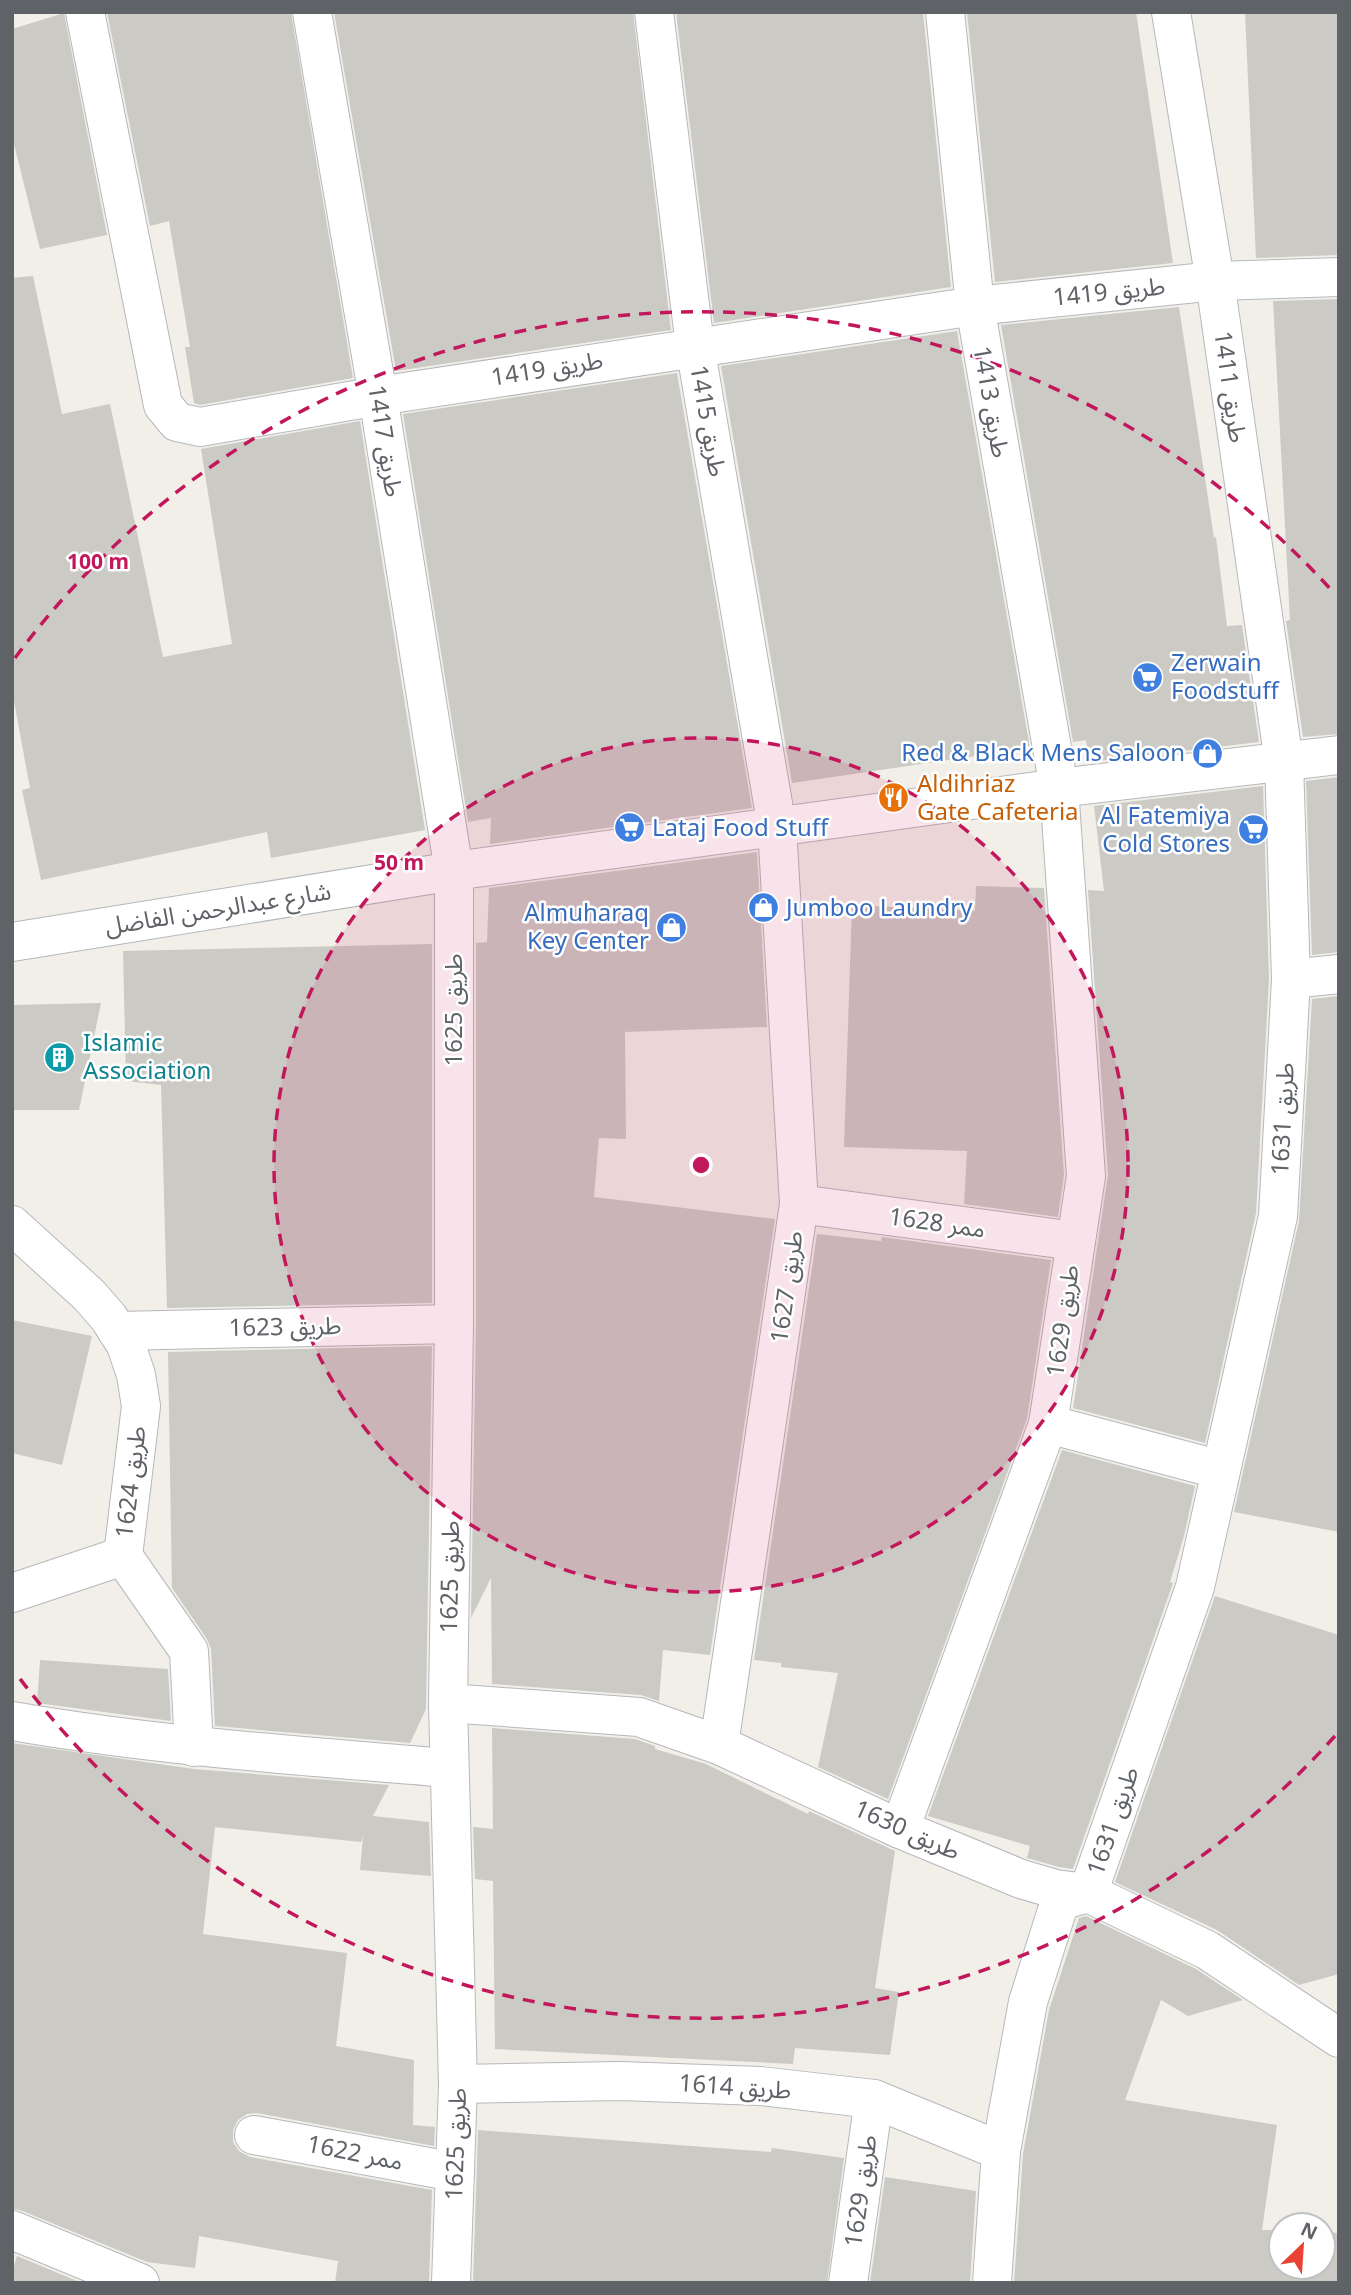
<svg xmlns="http://www.w3.org/2000/svg" width="1351" height="2295" viewBox="0 0 1351 2295" font-family="'Noto Sans','Noto Sans Arabic',sans-serif">
<style>
.building{fill:#cccac5}
.lines{fill:none;stroke-linecap:round;stroke-linejoin:round}
.minor-casing{stroke:#b5b8bc;stroke-width:40}
.minor{stroke:#fff;stroke-width:38}
.ring{fill:none;stroke:#c2185b;stroke-width:3.5;stroke-dasharray:12 9}
.labels{text-anchor:middle;stroke-width:5;stroke-linejoin:round;paint-order:stroke}
.street-label{font-size:24px;fill:#5f6368;stroke:#fff}
.shop-label{font-size:24px;fill:#366cbe;stroke:#fff;text-anchor:start}
.food-label{font-size:24px;fill:#c56008;stroke:#fff;text-anchor:start}
.culture-label{font-size:24px;fill:#0d838f;stroke:#fff;text-anchor:start}
.centre{fill:#c2185b;stroke:#fff;stroke-width:3.5}
.ring-label{font-size:21px;text-anchor:middle;font-weight:bold;fill:#c2185b;stroke:#fff;stroke-width:5;stroke-linejoin:round;paint-order:stroke}
</style>
<rect width="100%" height="100%" fill="#f1efe8"/>
<g class="building">
<polygon points="107,12 291,12 353,378 200,405 194,403 185,347 190,347 169,221 150,226"/>
<polygon points="334,12 633,12 671,330 396,371"/>
<polygon points="676,12 923,12 951,287 714,323"/>
<polygon points="967,12 1136,12 1173,263 995,282"/>
<polygon points="1245,12 1339,12 1339,255 1256,258"/>
<polygon points="64,13 107,235 40,249 12,136 12,29"/>
<polygon points="33,276 62,414 110,404 163,657 232,644 201,449 360,421 425,830 271,858 267,832 41,880 22,790 30,788 12,690 12,278"/>
<polygon points="1339,299 1339,734 1303,737 1286,621 1290,620 1273,301"/>
<polygon points="1179,307 1214,538 1216,537 1227,626 1242,625 1259,742 1089,762 1086,740 1073,742 1001,325"/>
<polygon points="957,331 1030,748 792,783 721,366"/>
<polygon points="677,373 752,808 490,844 491,818 468,822 403,414"/>
<polygon points="1339,777 1339,952 1312,955 1306,781"/>
<polygon points="1263,786 1269,979 1256,1213 1205,1443 1073,1408 1108,1175 1088,890 1104,891 1094,806"/>
<polygon points="757,852 767,1027 625,1032 626,1139 599,1138 594,1197 775,1219 710,1655 663,1650 659,1701 641,1695 492,1684 491,1578 471,1618 476,1324 476,943 487,942 489,888"/>
<polygon points="976,886 1044,888 1064,1175 1058,1217 964,1204 967,1151 844,1147 852,905 975,911"/>
<polygon points="432,944 432,1303 167,1308 161,1085 126,1081 123,951"/>
<polygon points="1339,996 1339,1532 1234,1512 1299,1221 1312,999"/>
<polygon points="101,1003 79,1110 12,1110 12,1005"/>
<polygon points="817,1234 881,1241 882,1237 1051,1260 1027,1419 888,1799 818,1767 838,1673 781,1667 781,1663 754,1660"/>
<polygon points="12,1320 92,1336 62,1465 12,1453"/>
<polygon points="432,1346 426,1709 410,1743 215,1726 211,1649 207,1639 172,1588 168,1352"/>
<polygon points="1062,1450 1195,1486 1184,1536 1170,1582 1173,1583 1073,1869 1059,1867 1027,1858 1030,1846 928,1816"/>
<polygon points="1215,1596 1339,1635 1339,1974 1299,1985 1217,1930 1115,1882"/>
<polygon points="40,1660 168,1669 171,1721 37,1703"/>
<polygon points="492,1728 635,1739 655,1746 655,1749 706,1764 808,1814 809,1811 895,1851 875,1988 899,1992 890,2055 795,2048 793,2064 495,2049 493,1881 475,1879 473,1827 493,1829"/>
<polygon points="12,1743 194,1769 389,1785 373,1816 429,1822 431,1876 360,1870 363,1836 361,1842 215,1827 203,1934 347,1953 336,2046 414,2060 413,2125 435,2127 434,2146 257,2113 247,2114 238,2120 233,2130 233,2142 239,2151 250,2157 432,2190 429,2283 335,2283 338,2261 199,2236 195,2268 147,2262 20,2210 12,2209"/>
<polygon points="1086,1916 1196,1969 1243,2000 1188,2016 1161,2000 1125,2100 1277,2125 1262,2230 1281,2230 1281,2267 1323,2267 1323,2232 1339,2233 1339,2283 1014,2283 1023,2154 1049,2010 1079,1918"/>
<polygon points="478,2130 771,2152 772,2148 844,2158 827,2283 473,2283"/>
<polygon points="885,2177 976,2191 970,2283 870,2283"/>
<polygon points="17,2256 82,2283 12,2283 12,2273"/>
</g>
<g class="lines">
<defs>
<g id="minor">
<polyline points="85,12 163,405 177,422 200,427 378,396 975,306 1215,281 1339,277"/>
<polyline points="312,12 378,396 454,871 454,1324 448,1703 458,2084 451,2283"/>
<polyline points="654,12 695,346 777,827 799,1204 719,1745"/>
<polyline points="12,942 454,871 1059,788 1339,755"/>
<polyline points="1291,979 1339,974"/>
<polyline points="799,1204 1075,1241"/>
<polyline points="12,1225 89,1295 109,1318 126,1345 136,1375 141,1406 123,1556 189,1651 194,1747"/>
<polyline points="117,1331 454,1324"/>
<polyline points="1048,1424 1221,1470"/>
<polyline points="12,1593 123,1556"/>
<polyline points="448,1703 639,1717 719,1745 900,1829 1021,1879 1055,1889 1088,1893 1207,1950 1339,2038"/>
<path d="M12,1721c145,25 291,35 437,47"/>
<polyline points="900,1829 1048,1424 1086,1176 1059,788 975,306 945,12"/>
<polyline points="458,2084 620,2081 760,2086 874,2099 1001,2151"/>
<polyline points="254,2135 455,2172"/>
<polyline points="12,2230 140,2283"/>
<polyline points="848,2283 874,2099"/>
<polyline points="992,2283 1001,2151 1028,2002 1060,1901 1088,1893 1195,1587 1278,1216 1291,979 1284,762 1215,281 1171,12"/>
</g>
</defs>
<use href="#minor" class="minor-casing"/>
<use href="#minor" class="minor"/>
</g>
<circle cx="701" cy="1165" r="427" fill="#c2185b" fill-opacity=".12"/>
<g class="ring">
<circle cx="701" cy="1165" r="427"/>
<path d="M1335 1736A853 853 0 0 1 15 1672M15 658A853 853 0 0 1 1335 594"/>
</g>
<defs>
<symbol id="supermarket-disc" viewBox="-11 -11 22 22"><circle r="9.5" fill="#3f7fe0" stroke="#fff"/><path d="M-6-5.5h2.5l.6 2H6L4.5 2H-2.5L-4.4-4H-6ZM-1.5 3.2a1.3 1.3 0 1 0 .1 0ZM3 3.2a1.3 1.3 0 1 0 .1 0Z" fill="#fff"/></symbol>
<symbol id="shop-disc" viewBox="-11 -11 22 22"><circle r="9.5" fill="#3f7fe0" stroke="#fff"/><path d="M-5-2.5h2.3a2.7 3.5 0 0 1 5.4 0H5L5.5 6h-11ZM-1.5-2.5h3a1.5 2.3 0 0 0-3 0Z" fill="#fff"/></symbol>
<symbol id="restaurant-disc" viewBox="-11 -11 22 22"><circle r="9.5" fill="#e8710a" stroke="#fff"/><path d="M-5-6h1v4h1v-4h1v4h1v-4h1v5L-1.5 .5V6h-2V.5L-5-1ZM5-6V6H3V1.5H1.5Q1.5-4 5-6Z" fill="#fff"/></symbol>
<symbol id="building-disc" viewBox="-11 -11 22 22"><circle r="9.5" fill="#0f9aa8" stroke="#fff"/><path d="M-4-6H4V6H1V3H-1V6H-4ZM-2.5-4.3h1.7v1.8h-1.7ZM.8-4.3h1.7v1.8H.8ZM-2.5-1h1.7V.8h-1.7ZM.8-1h1.7V.8H.8Z" fill="#fff"/></symbol>
</defs>
<g fill-rule="evenodd">
<use href="#supermarket-disc" x="1130" y="660" width="35" height="35"/>
<use href="#shop-disc" x="1190" y="736" width="35" height="35"/>
<use href="#restaurant-disc" x="876" y="780" width="35" height="35"/>
<use href="#supermarket-disc" x="612" y="810" width="35" height="35"/>
<use href="#supermarket-disc" x="1236" y="812" width="35" height="35"/>
<use href="#shop-disc" x="746" y="890" width="35" height="35"/>
<use href="#shop-disc" x="654" y="910" width="35" height="35"/>
<use href="#building-disc" x="42" y="1040" width="35" height="35"/>
</g>
<g class="labels">
<g class="street-label">
<text transform="translate(1109 292) rotate(-6)" y="8">طريق 1419</text>
<text transform="translate(547 369) rotate(-9)" y="8">طريق 1419</text>
<text transform="translate(1230 387) rotate(82)" y="8">طريق 1411</text>
<text transform="translate(991 402) rotate(80)" y="8">طريق 1413</text>
<text transform="translate(708 421) rotate(80)" y="8">طريق 1415</text>
<text transform="translate(385 441) rotate(81)" y="8">طريق 1417</text>
<text transform="translate(218 909) rotate(-9)" y="8">شارع عبدالرحمن الفاضل</text>
<text transform="translate(454 1010) rotate(-90)" y="8">طريق 1625</text>
<text transform="translate(1283 1119) rotate(-87)" y="8">طريق 1631</text>
<text transform="translate(937 1223) rotate(8)" y="8">ممر 1628</text>
<text transform="translate(787 1287) rotate(-82)" y="8">طريق 1627</text>
<text transform="translate(1063 1321) rotate(-82)" y="8">طريق 1629</text>
<text transform="translate(285 1327) rotate(-1)" y="8">طريق 1623</text>
<text transform="translate(131 1482) rotate(-83)" y="8">طريق 1624</text>
<text transform="translate(450 1577) rotate(-89)" y="8">طريق 1625</text>
<text transform="translate(1113 1821) rotate(-71)" y="8">طريق 1631</text>
<text transform="translate(907 1830) rotate(24)" y="8">طريق 1630</text>
<text transform="translate(735 2087) rotate(4)" y="8">طريق 1614</text>
<text transform="translate(456 2144) rotate(-88)" y="8">طريق 1625</text>
<text transform="translate(355 2153) rotate(11)" y="8">ممر 1622</text>
<text transform="translate(861 2191) rotate(-82)" y="8">طريق 1629</text>
</g>
<g class="shop-label">
<text x="1171" y="671">Zerwain<tspan x="1171" dy="28">Foodstuff</tspan></text>
<text x="1185" y="761" text-anchor="end">Red &amp; Black Mens Saloon</text>
<text x="1230" y="824" text-anchor="end">Al Fatemiya<tspan x="1230" dy="28">Cold Stores</tspan></text>
<text x="652" y="836">Lataj Food Stuff</text>
<text x="786" y="916">Jumboo Laundry</text>
<text x="649" y="921" text-anchor="end">Almuharaq<tspan x="649" dy="28">Key Center</tspan></text>
</g>
<g class="food-label">
<text x="917" y="792">Aldihriaz<tspan x="917" dy="28">Gate Cafeteria</tspan></text>
</g>
<g class="culture-label">
<text x="83" y="1051">Islamic<tspan x="83" dy="28">Association</tspan></text>
</g>
</g>
<circle cx="701" cy="1165" r="10" class="centre"/>
<g class="ring-label">
<text x="98" y="569">100 m</text>
<text x="399" y="870">50 m</text>
</g>
<rect width="1351" height="2295" fill="none" stroke="#5f6368" stroke-width="28"/>
<g transform="translate(1302 2246) rotate(25)"><circle r="33" fill="#ffffff" stroke="#bfc1c3" stroke-width="2"/>
<path d="M0-5L12 26L0 18L-12 26Z" fill="#ea4335"/>
<text y="-10" font-size="19" font-weight="bold" text-anchor="middle" fill="#5f6368">N</text>
</g>
</svg>
